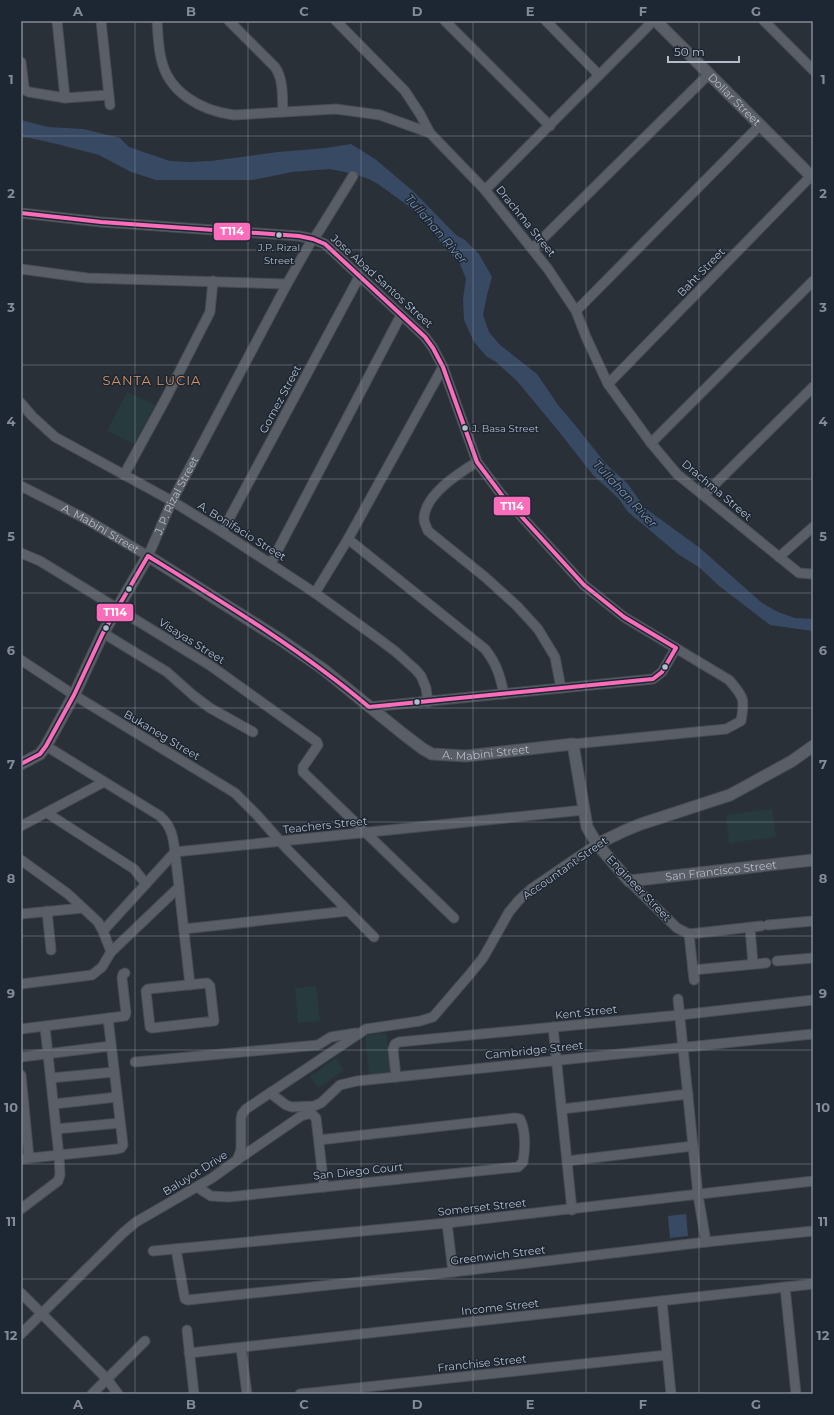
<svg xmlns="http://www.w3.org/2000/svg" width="834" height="1415" viewBox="0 0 834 1415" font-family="Montserrat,sans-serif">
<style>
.green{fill:#273a3e}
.water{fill:#384963}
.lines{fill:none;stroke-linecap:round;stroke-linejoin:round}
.minor-casing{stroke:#484c53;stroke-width:11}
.tertiary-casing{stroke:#484c53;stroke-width:13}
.minor{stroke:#5a5e66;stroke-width:9}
.tertiary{stroke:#5a5e66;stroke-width:11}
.bus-1-casing{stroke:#1d2633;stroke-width:7}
.bus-1{stroke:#fb6dba;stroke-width:4}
.grid{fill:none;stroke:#848b96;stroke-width:1;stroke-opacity:0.55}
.bus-dot{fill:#b4bcc9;stroke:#1d2633;stroke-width:1.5}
.labels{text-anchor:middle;stroke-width:3;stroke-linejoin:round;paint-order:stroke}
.bus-label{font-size:10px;fill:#b4bcc9;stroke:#1d2633}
.street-label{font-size:11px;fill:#b4bcc9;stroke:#1d2633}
.water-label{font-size:12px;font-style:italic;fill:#7c92b1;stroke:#1d2633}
.quarter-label{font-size:13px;letter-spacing:1px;fill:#d59563;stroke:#1d2633}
.line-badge{stroke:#1d2633;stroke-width:1.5}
.badge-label{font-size:11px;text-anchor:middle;font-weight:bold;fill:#fff}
.neatline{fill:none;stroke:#848b96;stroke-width:1.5}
.grid-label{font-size:13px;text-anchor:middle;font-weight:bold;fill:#848b96}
</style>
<rect width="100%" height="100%" fill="#2a3038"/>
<g class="green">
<polygon points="127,392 155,405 134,444 107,431"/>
<polygon points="772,809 776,837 729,843 726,815"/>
<polygon points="316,986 320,1021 298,1023 295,988"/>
<polygon points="386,1033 391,1073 369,1076 365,1035"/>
<polygon points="336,1058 344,1070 318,1088 310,1077"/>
</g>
<g class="water">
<polygon points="21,120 48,127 83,129 108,135 120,138 129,147 170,161 191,162 211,161 278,152 326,148 351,144 375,159 413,191 456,235 465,240 479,254 492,277 487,295 483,315 489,332 500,345 537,374 558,405 575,425 606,464 627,483 645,508 700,548 762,603 778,612 795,618 813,619 813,631 770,625 718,585 700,568 678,554 628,512 619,499 593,475 560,433 517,381 496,362 486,356 474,342 464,320 463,299 466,279 460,264 441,243 429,226 407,205 378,184 369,179 354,174 330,169 292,172 253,180 156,180 131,172 99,155 57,144 30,138 21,137"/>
<polygon points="686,1214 688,1236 670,1238 668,1216"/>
</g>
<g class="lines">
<defs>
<g id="minor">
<polyline points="57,21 65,98"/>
<polyline points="101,21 110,105"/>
<path d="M157,21c1,12 1,25 4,37 7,35 41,53 73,57l102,-6 44,6 50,18 55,57 63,79 28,42 10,26 22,47 43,59 26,31 122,99 14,1"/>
<path d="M229,21l46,46c9,13 7,30 8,45"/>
<polyline points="336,21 405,91 420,114 430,133"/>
<polyline points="445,21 550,126"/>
<polyline points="546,21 599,75"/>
<polyline points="764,21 813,70"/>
<polyline points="21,62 24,87 25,90 29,92 65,98 108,95"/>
<polyline points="485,190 653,21"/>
<path d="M21,213l80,9 198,14 14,3 12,5 100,93 8,11 10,19 34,95 24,32 83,91 40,32 105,63c15,17 16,19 12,41l-15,8 -153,15"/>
<polyline points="533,248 709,74"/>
<polyline points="21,269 87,278 287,284"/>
<polyline points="576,311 760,125"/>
<polyline points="608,384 811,176"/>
<polyline points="21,403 32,416 55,437 172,501 222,532 315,593 376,637 396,652 416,670 421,676 426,688 428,702"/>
<polyline points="651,443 813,281"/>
<path d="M477,462c-18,11 -53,33 -53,57 0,4 3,9 4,12l57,46 32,29 21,23 17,28 6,31"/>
<polyline points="124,475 166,398 210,312 213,281"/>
<path id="s1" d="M21,486l63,32 64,38 24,-55 115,-217 22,-39 10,-14 34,-55"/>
<polyline points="704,495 813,387"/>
<polyline points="222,532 359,277"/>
<path d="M348,539l137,110c12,15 15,27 19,45"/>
<polyline points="21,553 40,561 211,666 317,742 318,745 303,767 303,772 454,918"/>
<polyline points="779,557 813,527"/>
<polyline points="271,563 401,315"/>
<polyline points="315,593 348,539 443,367"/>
<polyline points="103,633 167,672 194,696 210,708 253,732"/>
<polyline points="21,660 74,695 235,793 257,815 287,849 374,937"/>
<polyline points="369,707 653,679 662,672 676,648"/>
<path d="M46,746l114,70c12,11 13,21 15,36l15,133"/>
<polyline points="47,813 134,869 146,884"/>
<polyline points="21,826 104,782"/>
<polyline points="21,860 68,894 98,922 103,931 111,952"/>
<polyline points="629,881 677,928 689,934 761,926"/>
<polyline points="47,911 51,950"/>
<polyline points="21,914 83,908"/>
<polyline points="768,925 813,921"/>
<polyline points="750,928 753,964"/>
<polyline points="184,929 348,911"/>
<polyline points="103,931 175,852 584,810"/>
<polyline points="689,934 694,980"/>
<polyline points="777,961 813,958"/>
<polyline points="693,970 766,963"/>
<polygon points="207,983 210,986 214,1021 152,1028 150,1027 146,991 148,989"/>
<polyline points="21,984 92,975 102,967 111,952 179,887"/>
<polyline points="678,999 698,1195 706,1242"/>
<polyline points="553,1027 572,1210"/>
<polyline points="21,1029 125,1016 126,1013 122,978 123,974 125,973"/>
<polyline points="21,1057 111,1046"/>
<polyline points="135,1062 318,1045 331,1037 356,1033"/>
<polyline points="21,1075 29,1158"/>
<polyline points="396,1077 393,1049 395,1044 399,1042 680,1015 813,1000"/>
<polyline points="51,1078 114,1072"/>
<polyline points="270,1093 286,1105 292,1107 314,1106 321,1103 340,1085 357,1081 813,1034"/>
<polyline points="54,1104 117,1097"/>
<polyline points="562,1109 688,1094"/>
<polyline points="56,1129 120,1123"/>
<polyline points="21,1159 117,1149 121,1148 123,1145 108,1018"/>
<polyline points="237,1160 301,1116 308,1114 312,1114 316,1118 324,1187"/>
<polyline points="567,1161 693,1146"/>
<path d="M197,1187l14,9 17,1 290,-30 5,-5c2,-12 3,-31 -3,-43l-6,-1 -195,22"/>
<polyline points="21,1209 58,1181 60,1175 59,1156 45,1027"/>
<polyline points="447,1223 453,1272"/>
<polyline points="176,1249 184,1295 185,1299 188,1300 453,1272 706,1242 813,1231"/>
<polyline points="153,1251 447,1223 813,1181"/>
<polyline points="785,1287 796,1394"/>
<polyline points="21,1293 107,1379 118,1394"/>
<polyline points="662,1301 671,1394"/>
<polyline points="187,1330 194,1394"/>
<polyline points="21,1334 123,1233 136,1222 212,1178 237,1160 241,1150 241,1119 242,1114 246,1109 366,1029 420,1021 433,1017 470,974 483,958 509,912 519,900 531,889 597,844"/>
<polyline points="241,1348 247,1394"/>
<polyline points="189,1353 813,1284"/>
<polyline points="92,1394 145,1341"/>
<polyline points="300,1394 667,1355"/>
</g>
<g id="tertiary">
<path id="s2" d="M656,21l157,157"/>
<path id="s3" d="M21,764l19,-10 6,-8 28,-51 29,-62 45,-77 133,84 42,29 79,64 21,16 9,5 34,2 107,-12 14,83 10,17 32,37 184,-21"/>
<polyline points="597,844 624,831 641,824 730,795 792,761 813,746"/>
</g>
</defs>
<use href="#minor" class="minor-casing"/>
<use href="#tertiary" class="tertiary-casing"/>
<use href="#minor" class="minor"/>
<use href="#tertiary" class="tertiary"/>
<defs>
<path id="bus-1" d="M21,213l80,9 198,14 14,3 12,5 100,93 8,11 10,19 34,95 24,32 83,91 40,32 52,31 -14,24 -9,7 -284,28c-69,-58 -145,-104 -221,-151l-45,77 -29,62 -28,51 -6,8 -19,10"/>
</defs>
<use href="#bus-1" class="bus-1-casing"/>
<use href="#bus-1" class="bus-1"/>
</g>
<path class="grid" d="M135,21v1373M248,21v1373M361,21v1373M473,21v1373M586,21v1373M699,21v1373M21,136h792M21,250h792M21,365h792M21,479h792M21,593h792M21,708h792M21,822h792M21,936h792M21,1050h792M21,1164h792M21,1279h792"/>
<g class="bus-dot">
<circle cx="279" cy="235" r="3.5"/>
<circle cx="465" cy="428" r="3.5"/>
<circle cx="129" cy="589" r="3.5"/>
<circle cx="106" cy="628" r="3.5"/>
<circle cx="665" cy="667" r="3.5"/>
<circle cx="417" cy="702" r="3.5"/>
</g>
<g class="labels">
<g class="bus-label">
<text x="279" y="251">J.P. Rizal<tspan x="279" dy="13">Street</tspan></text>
<text x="472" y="432" text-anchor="start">J. Basa Street</text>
</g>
<g class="street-label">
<text dy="4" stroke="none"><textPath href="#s2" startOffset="111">Dollar Street</textPath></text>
<text transform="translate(526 221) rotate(51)" y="4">Drachma Street</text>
<text transform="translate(701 272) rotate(-46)" y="4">Baht Street</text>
<text transform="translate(382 281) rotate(42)" y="4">Jose Abad Santos Street</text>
<text transform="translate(280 399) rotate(-62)" y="4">Gomez Street</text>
<text transform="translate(717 490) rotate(40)" y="4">Drachma Street</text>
<text dy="4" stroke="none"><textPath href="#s1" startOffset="212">J. P. Rizal Street</textPath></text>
<text dy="4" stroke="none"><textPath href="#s1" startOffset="90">A. Mabini Street</textPath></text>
<text transform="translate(242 531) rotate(32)" y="4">A. Bonifacio Street</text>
<text transform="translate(192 641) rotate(32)" y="4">Visayas Street</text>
<text transform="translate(162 735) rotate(31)" y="4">Bukaneg Street</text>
<text dy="4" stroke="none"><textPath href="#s3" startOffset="648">A. Mabini Street</textPath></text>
<text transform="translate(325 825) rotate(-6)" y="4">Teachers Street</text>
<text transform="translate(565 868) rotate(-35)" y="4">Accountant Street</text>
<text dy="4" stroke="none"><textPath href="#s3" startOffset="981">San Francisco Street</textPath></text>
<text transform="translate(639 888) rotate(46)" y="4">Engineer Street</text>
<text transform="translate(586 1012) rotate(-6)" y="4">Kent Street</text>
<text transform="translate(534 1050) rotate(-6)" y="4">Cambridge Street</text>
<text transform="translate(358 1171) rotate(-6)" y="4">San Diego Court</text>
<text transform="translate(195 1173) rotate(-32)" y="4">Baluyot Drive</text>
<text transform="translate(482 1207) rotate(-6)" y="4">Somerset Street</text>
<text transform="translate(498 1255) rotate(-7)" y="4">Greenwich Street</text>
<text transform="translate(500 1307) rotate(-6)" y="4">Income Street</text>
<text transform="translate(482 1363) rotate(-6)" y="4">Franchise Street</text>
</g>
<g class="water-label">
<text transform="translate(436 229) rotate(49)" y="4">Tullahan River</text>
<text transform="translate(625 494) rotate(47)" y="4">Tullahan River</text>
</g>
<g class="quarter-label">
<text x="152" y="385">SANTA LUCIA</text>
</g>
</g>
<g class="line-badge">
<rect x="213" y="222" width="38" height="19" rx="4" fill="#fb6dba"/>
<rect x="493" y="496" width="38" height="20" rx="4" fill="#fb6dba"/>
<rect x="96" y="603" width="38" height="19" rx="4" fill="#fb6dba"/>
</g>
<g class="badge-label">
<text x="232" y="235">T114</text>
<text x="512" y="510">T114</text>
<text x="115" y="616">T114</text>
</g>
<rect width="834" height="1415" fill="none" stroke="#1d2633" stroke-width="44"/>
<path d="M668 56v6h71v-6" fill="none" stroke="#b4bcc9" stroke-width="2"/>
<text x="674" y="56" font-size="12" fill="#b4bcc9" stroke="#1d2633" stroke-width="3" paint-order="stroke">50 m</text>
<rect x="22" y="22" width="790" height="1371" class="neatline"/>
<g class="grid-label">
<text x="78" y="16">A</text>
<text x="191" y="16">B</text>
<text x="304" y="16">C</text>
<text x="417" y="16">D</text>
<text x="530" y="16">E</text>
<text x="643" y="16">F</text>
<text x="756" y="16">G</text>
<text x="11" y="84">1</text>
<text x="823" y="84">1</text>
<text x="11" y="198">2</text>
<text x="823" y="198">2</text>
<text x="11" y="312">3</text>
<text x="823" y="312">3</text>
<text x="11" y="426">4</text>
<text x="823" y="426">4</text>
<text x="11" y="541">5</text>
<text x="823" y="541">5</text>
<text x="11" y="655">6</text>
<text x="823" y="655">6</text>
<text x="11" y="769">7</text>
<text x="823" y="769">7</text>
<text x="11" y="883">8</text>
<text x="823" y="883">8</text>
<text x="11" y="998">9</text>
<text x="823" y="998">9</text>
<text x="11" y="1112">10</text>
<text x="823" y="1112">10</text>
<text x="11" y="1226">11</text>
<text x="823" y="1226">11</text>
<text x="11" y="1340">12</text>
<text x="823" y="1340">12</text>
<text x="78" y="1409">A</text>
<text x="191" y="1409">B</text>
<text x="304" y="1409">C</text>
<text x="417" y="1409">D</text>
<text x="530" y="1409">E</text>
<text x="643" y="1409">F</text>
<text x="756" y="1409">G</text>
</g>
</svg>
